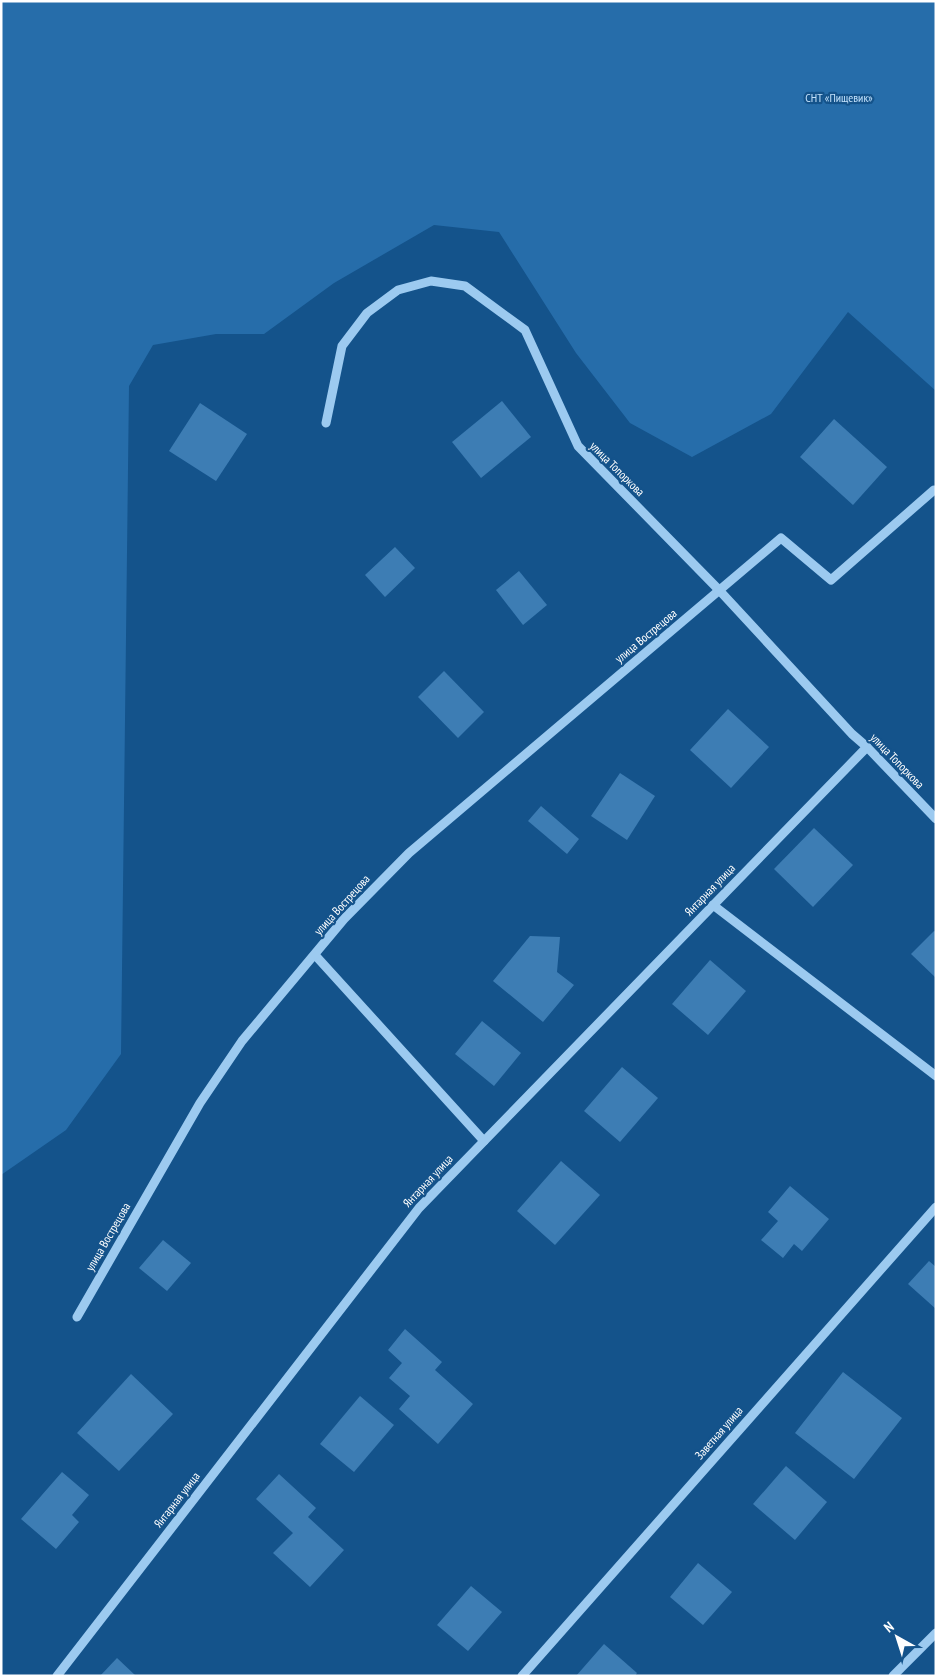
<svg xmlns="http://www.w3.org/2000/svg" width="937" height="1677" viewBox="0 0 937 1677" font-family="'PT Sans Narrow',sans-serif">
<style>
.green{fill:#266daa}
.building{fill:#3d7db4}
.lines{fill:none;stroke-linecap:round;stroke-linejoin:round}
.minor{stroke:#9ccaf0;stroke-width:9}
.labels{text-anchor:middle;stroke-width:4.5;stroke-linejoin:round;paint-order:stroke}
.park-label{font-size:12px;fill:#c2e1fb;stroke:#14538b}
.street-label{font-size:12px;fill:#fff;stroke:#14538b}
</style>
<rect width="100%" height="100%" fill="#14538b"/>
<polygon class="green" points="1,1 936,1 936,391 848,312 771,414 692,457 630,423 576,353 499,232 434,225 334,283 264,334 216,334 153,345 129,386 121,1054 66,1130 1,1175"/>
<g class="building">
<polygon points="502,401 531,437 481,478 452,442"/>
<polygon points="200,403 247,434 216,481 169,451"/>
<polygon points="834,419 887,467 853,505 800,457"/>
<polygon points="395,547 415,568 385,597 365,575"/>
<polygon points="519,571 547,605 523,625 496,590"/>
<polygon points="444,671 484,712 458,738 418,697"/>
<polygon points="728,709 769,747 731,788 690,750"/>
<polygon points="620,773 655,796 627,840 591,816"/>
<polygon points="541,806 579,839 567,854 528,821"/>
<polygon points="814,828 853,865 813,907 774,869"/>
<polygon points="934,931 936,932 936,978 911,954"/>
<polygon points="530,936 560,937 557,972 574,985 543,1022 493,981"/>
<polygon points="710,960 746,991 708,1035 672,1004"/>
<polygon points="482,1021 521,1053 494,1086 455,1054"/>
<polygon points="622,1067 658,1098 620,1142 584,1111"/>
<polygon points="561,1161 600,1195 555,1245 517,1211"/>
<polygon points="790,1186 829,1219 802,1251 794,1244 783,1258 761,1240 778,1221 768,1212"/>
<polygon points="163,1240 191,1263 167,1291 139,1268"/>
<polygon points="929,1261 936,1267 936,1309 908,1284"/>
<polygon points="405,1329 442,1362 435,1370 473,1404 438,1444 399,1409 410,1396 389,1378 402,1363 388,1350"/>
<polygon points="843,1372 902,1418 854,1479 795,1433"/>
<polygon points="131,1374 173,1414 119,1471 77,1433"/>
<polygon points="360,1396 394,1425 354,1472 320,1444"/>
<polygon points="786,1466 827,1502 795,1540 753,1504"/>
<polygon points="62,1472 89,1495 72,1515 79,1522 56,1549 21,1519"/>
<polygon points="279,1474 316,1508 308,1517 344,1550 310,1587 273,1553 293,1533 256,1499"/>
<polygon points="698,1563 732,1592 703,1625 670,1597"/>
<polygon points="471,1586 502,1612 468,1651 437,1625"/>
<polygon points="604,1644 637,1673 635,1676 576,1676"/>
<polygon points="117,1658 136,1676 100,1676"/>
</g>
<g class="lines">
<g class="minor">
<polyline points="326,423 342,346 367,313 398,290 431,281 465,286 525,330 578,446 719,590 852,734 867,747 936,819"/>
<polyline points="713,905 936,1076"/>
<polyline points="315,955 484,1141"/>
<polyline points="77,1317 200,1103 242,1041 344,919 409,853 781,538 831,580 934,490"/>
<polyline points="57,1676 419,1208 867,747"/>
<polyline points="522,1676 936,1207"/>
<polyline points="893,1676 936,1633"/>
</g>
</g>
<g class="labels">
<g class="park-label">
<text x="839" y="102">СНТ «Пищевик»</text>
</g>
<g class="street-label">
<text transform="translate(617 469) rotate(45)" y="4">улица Топоркова</text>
<text transform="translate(646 636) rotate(-40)" y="4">улица Вострецова</text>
<text transform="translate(897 761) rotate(46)" y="4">улица Топоркова</text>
<text transform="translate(710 890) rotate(-46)" y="4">Янтарная улица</text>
<text transform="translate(342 905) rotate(-48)" y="4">улица Вострецова</text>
<text transform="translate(428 1181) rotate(-47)" y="4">Янтарная улица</text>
<text transform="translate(108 1237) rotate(-60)" y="4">улица Вострецова</text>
<text transform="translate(719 1433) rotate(-49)" y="4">Заветная улица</text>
<text transform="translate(177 1500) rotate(-52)" y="4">Янтарная улица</text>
</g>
</g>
<rect width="937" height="1677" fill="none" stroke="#ffffff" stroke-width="5"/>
<g transform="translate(897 1637) rotate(321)" stroke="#14538b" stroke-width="4" paint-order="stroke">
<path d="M0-4L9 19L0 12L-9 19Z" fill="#ffffff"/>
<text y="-8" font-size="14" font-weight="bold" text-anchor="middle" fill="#ffffff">N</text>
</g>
</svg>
